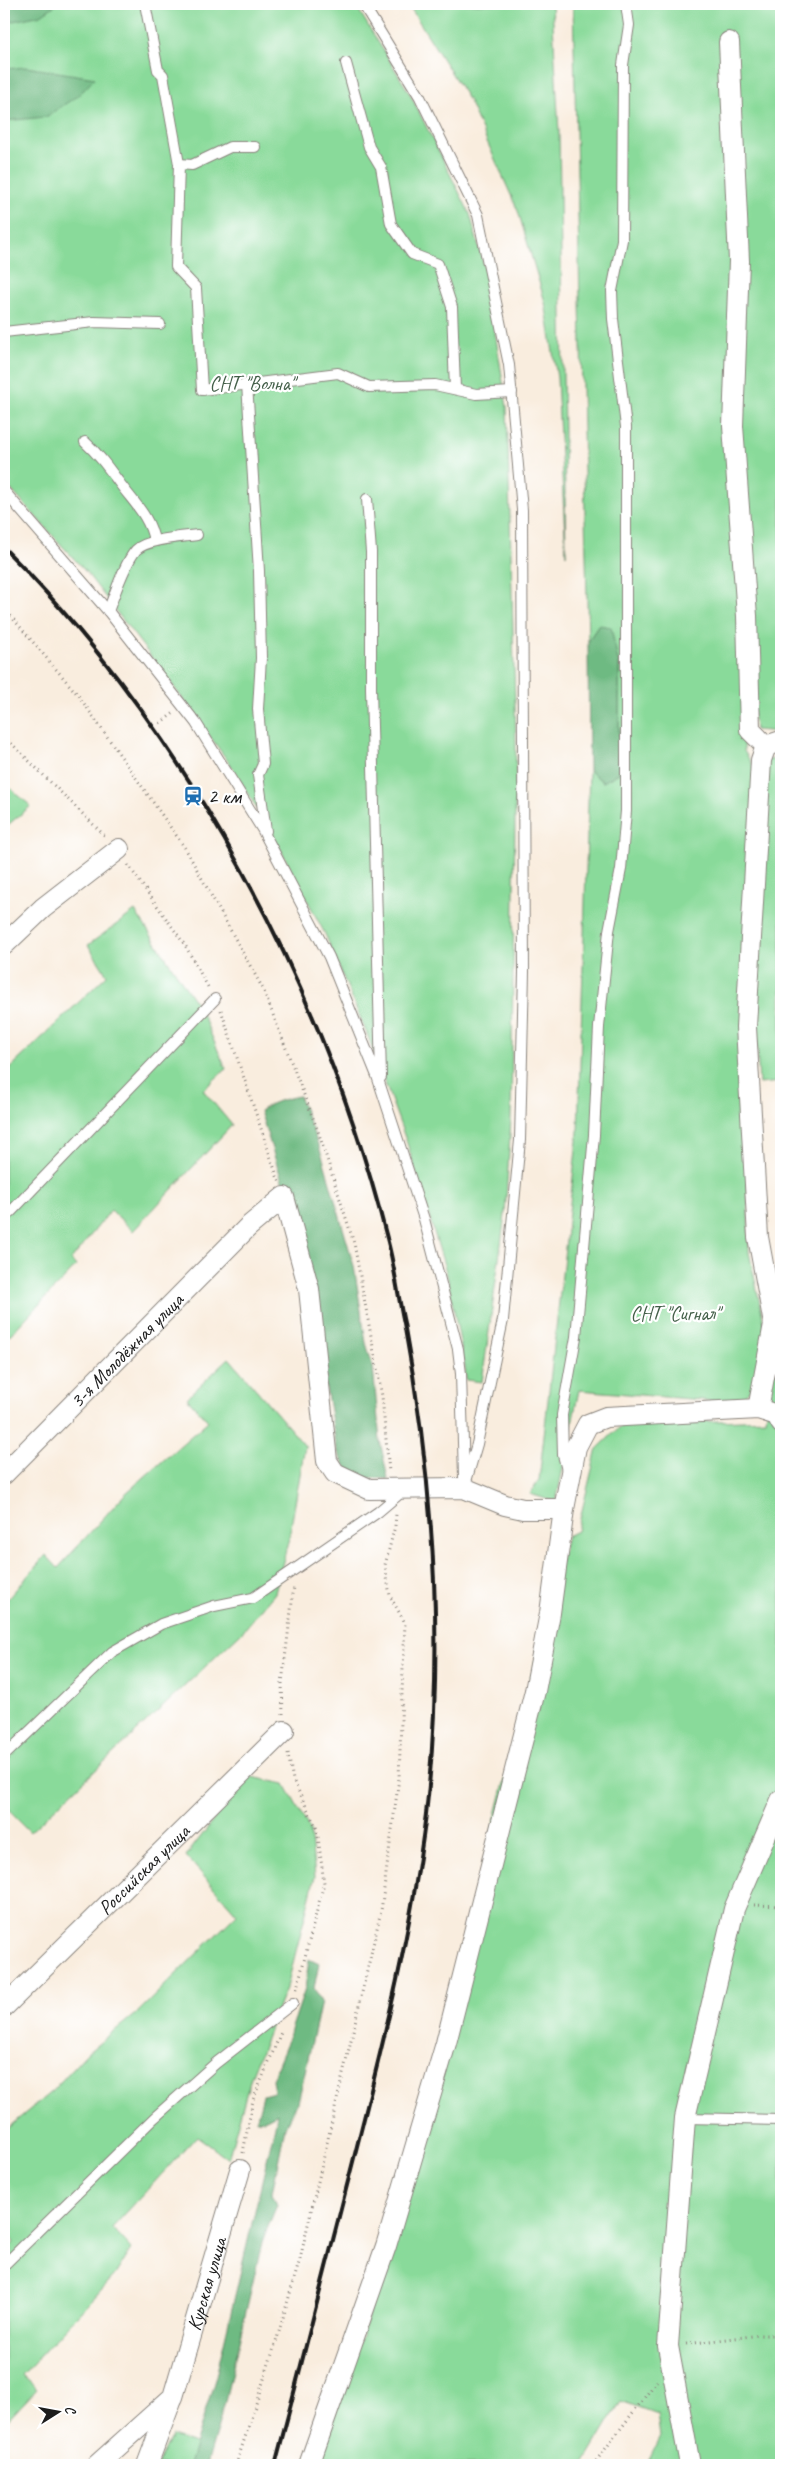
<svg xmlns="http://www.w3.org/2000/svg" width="785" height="2469" viewBox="0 0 785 2469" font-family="Caveat,sans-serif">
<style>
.green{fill:#89da9a;stroke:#527b5b}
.forest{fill:#6eba82;stroke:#456b4f}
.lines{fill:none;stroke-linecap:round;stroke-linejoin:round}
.lane-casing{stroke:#8a847d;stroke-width:12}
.street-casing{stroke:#8a847d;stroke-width:22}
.path{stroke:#8a847d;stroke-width:3;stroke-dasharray:1 4;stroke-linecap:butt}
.lane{stroke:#fff;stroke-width:10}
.street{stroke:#fff;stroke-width:20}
.rail{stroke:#1c1c1c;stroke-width:4}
.labels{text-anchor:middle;stroke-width:4.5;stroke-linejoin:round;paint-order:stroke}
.park-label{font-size:20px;fill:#425e48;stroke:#fff}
.poi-label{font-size:20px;fill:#1c1c1c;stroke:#fff;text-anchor:start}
.street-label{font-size:20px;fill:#1c1c1c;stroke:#fff}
</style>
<rect width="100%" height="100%" fill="#fff"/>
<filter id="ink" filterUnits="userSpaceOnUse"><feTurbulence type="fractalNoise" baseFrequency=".02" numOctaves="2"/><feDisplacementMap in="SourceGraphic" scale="10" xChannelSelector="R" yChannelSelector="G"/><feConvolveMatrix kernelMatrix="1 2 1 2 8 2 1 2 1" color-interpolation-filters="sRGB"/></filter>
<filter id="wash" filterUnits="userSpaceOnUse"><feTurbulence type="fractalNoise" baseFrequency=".0096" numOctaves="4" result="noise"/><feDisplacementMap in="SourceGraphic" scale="20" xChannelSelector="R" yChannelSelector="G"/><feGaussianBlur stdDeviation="1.12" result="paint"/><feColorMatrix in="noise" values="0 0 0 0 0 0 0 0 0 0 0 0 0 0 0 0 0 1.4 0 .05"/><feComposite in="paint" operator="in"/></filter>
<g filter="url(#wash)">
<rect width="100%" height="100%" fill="#f9edde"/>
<g class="green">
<polygon points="4,4 355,4 410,94 470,214 485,270 507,407 516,742 511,1119 505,1215 482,1382 466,1380 465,1367 447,1275 407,1143 367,1034 325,934 281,850 233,768 171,683 86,572 4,482"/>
<polygon points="408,4 552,4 559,133 566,555 557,378 545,302 518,211 469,101"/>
<polygon points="573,4 781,4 781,732 755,730 744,630 744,751 754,767 746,1128 749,1252 764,1323 763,1341 756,1383 738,1403 579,1390 556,1502 530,1494 539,1480 578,1132 589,770 603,782 619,773 619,666 599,625 588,641"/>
<polygon points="781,759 781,1082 759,1084 756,1029 761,760"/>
<polygon points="4,783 31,806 4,828"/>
<polygon points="135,911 200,1009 226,1069 203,1090 232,1125 133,1231 111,1210 71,1260 76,1266 4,1341 4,1074 107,975 88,945"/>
<polygon points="781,1323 781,2465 646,2465 660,2437 657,2414 621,2401 583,2465 316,2465 367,2321 567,1536 577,1531 597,1449 622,1425 766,1419"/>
<polygon points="229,1358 305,1446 289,1538 275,1593 243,1631 30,1832 4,1806 4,1603 46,1555 58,1568 125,1494 208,1421 187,1398"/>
<polygon points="247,1776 285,1784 310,1830 315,1876 288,1983 251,2077 228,2159 197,2136 112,2228 131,2249 115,2275 22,2375 37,2389 4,2424 4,2251 14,2242 4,2231 4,2131 52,2091 87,2053 139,2011 237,1914 186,1856"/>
<polygon points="171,2436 197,2445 189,2465 157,2465"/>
</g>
<g class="forest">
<polygon points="4,4 57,4 41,15 8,22 4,15"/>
<polygon points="26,67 95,78 80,94 46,117 4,121 4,69"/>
<polygon points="599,625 611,627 619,666 619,773 603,782 589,770 588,641"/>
<path d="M299,1096l23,59 32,111 12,77 7,24 7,74 8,38c-33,-3 -37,3 -51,-29l-39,-219 -38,-120c12,-9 24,-12 39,-15z"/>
<polygon points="309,1959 319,1964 314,1988 321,2002 299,2098 285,2127 272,2193 277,2205 263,2239 224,2405 207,2465 189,2465 216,2376 278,2113 264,2120 256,2121 263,2095 274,2092 272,2079 285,2048 305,1989"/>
</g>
</g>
<g filter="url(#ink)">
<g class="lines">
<defs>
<g id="lane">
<polyline points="145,4 158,70 163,75 179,164 176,267 196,288 202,390 338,373 369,387 435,385 476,394 512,392"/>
<polyline points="363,4 420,97 478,215 509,365 522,510 524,972 520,1140 503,1320 477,1444 464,1488"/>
<polyline points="346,63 369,147 381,167 391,224 412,254 438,264 452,307 455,389"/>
<polyline points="179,164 192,165 230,147 255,147"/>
<polyline points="4,332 94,322 160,324"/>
<polyline points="247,384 259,571 261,658 258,709 263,764 258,775 266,831"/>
<path d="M85,442c14,13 22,24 33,39 14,20 32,35 36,60"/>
<polyline points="4,491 108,611 196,723 262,829 329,957 377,1076 424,1219 458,1349 461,1374 464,1477"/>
<polyline points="367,499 371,552 371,688 381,1077"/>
<path d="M108,611c7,-17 16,-47 28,-61 11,-11 46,-13 61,-15"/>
<polyline points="4,1219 215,999"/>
<polyline points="567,1470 563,1455 562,1415 576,1337 594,1135 599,1027 609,931 621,869 626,811 626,427 613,319 612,291 622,240 623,65 629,25 626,4"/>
<polyline points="4,1756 112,1652 161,1624 214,1606 253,1598 378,1512 397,1496 401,1488"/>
<polyline points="685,2118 781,2120"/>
<polyline points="4,2265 154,2118 216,2063 293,2003"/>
</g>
<g id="street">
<polyline points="729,42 739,261 733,426 747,616 750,730 766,746"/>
<polyline points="4,945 43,908 119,849"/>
<polyline points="774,1324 758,1237 746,1027 761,760 766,746 781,741"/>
<polyline points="758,1409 774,1324 780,1311"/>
<path id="s1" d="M4,1474l244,-247 36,-30 25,92 18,172 8,12 34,16 95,-1 41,17 18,4h41l12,-62 12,-23 18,-7 152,-8 19,6 4,8"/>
<path id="s2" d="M4,2007l280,-276"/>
<path id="s3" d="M97,2465l76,-68 67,-227"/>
<polyline points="147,2465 171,2401"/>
<polyline points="309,2465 386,2246 446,2043 535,1691 550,1613 564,1509"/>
<polyline points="690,2465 668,2346 685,2118 734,1909 781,1800"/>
</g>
</defs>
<use href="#lane" class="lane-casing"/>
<use href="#street" class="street-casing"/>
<g class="path">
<polyline points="4,608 78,695 185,848 263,989 318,1131 354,1243 382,1396 389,1472"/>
<polyline points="160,723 174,713"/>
<polyline points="4,736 106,837"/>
<polyline points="128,865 185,945 208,987"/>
<polyline points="221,1010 279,1182"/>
<polyline points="283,1714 282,1683 294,1586"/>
<polyline points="288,1753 293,1780 317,1829 324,1883 296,1992"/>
<polyline points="754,1905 781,1906"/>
<polyline points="243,2153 253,2100 282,2030"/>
<polyline points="686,2344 760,2335 781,2335"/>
<polyline points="236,2465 276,2342 300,2259 381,1911 399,1778 402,1693 405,1623 390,1596 385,1565 395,1526 396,1514"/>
<polyline points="593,2465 657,2381"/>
</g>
<use href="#lane" class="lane"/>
<use href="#street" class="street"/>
<path class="rail" d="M4,548c185,186 320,440 384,694 7,27 10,54 16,81 30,161 41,327 22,491 -14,113 -41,222 -69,332 -27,107 -54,213 -82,319"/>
</g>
</g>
<defs>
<symbol id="station-bare" viewBox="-9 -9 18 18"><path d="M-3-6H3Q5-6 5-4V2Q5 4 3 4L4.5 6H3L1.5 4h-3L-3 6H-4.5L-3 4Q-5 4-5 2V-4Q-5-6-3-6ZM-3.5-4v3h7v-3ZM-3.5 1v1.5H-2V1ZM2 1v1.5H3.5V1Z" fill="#1f6fb2" stroke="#fff" stroke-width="2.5" paint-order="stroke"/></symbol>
</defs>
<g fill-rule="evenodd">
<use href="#station-bare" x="179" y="782" width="28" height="28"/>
</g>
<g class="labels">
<g class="park-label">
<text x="252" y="390">СНТ "Волна"</text>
<text x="675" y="1320">СНТ "Сигнал"</text>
</g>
<g class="poi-label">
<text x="208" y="803">2 км</text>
</g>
<g class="street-label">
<text dy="7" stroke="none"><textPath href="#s1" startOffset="174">3-я Молодёжная улица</textPath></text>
<text dy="7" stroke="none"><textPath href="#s2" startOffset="196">Российская улица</textPath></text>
<text dy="7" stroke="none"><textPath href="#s3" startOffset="220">Курская улица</textPath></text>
</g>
</g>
<rect width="785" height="2469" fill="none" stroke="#fff" stroke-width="20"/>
<g transform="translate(58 2412) rotate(79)" stroke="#ffffff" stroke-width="4" paint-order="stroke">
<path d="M0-4L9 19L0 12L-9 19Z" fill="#1c1c1c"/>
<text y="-8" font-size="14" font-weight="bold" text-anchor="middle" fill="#1c1c1c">С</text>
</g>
</svg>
